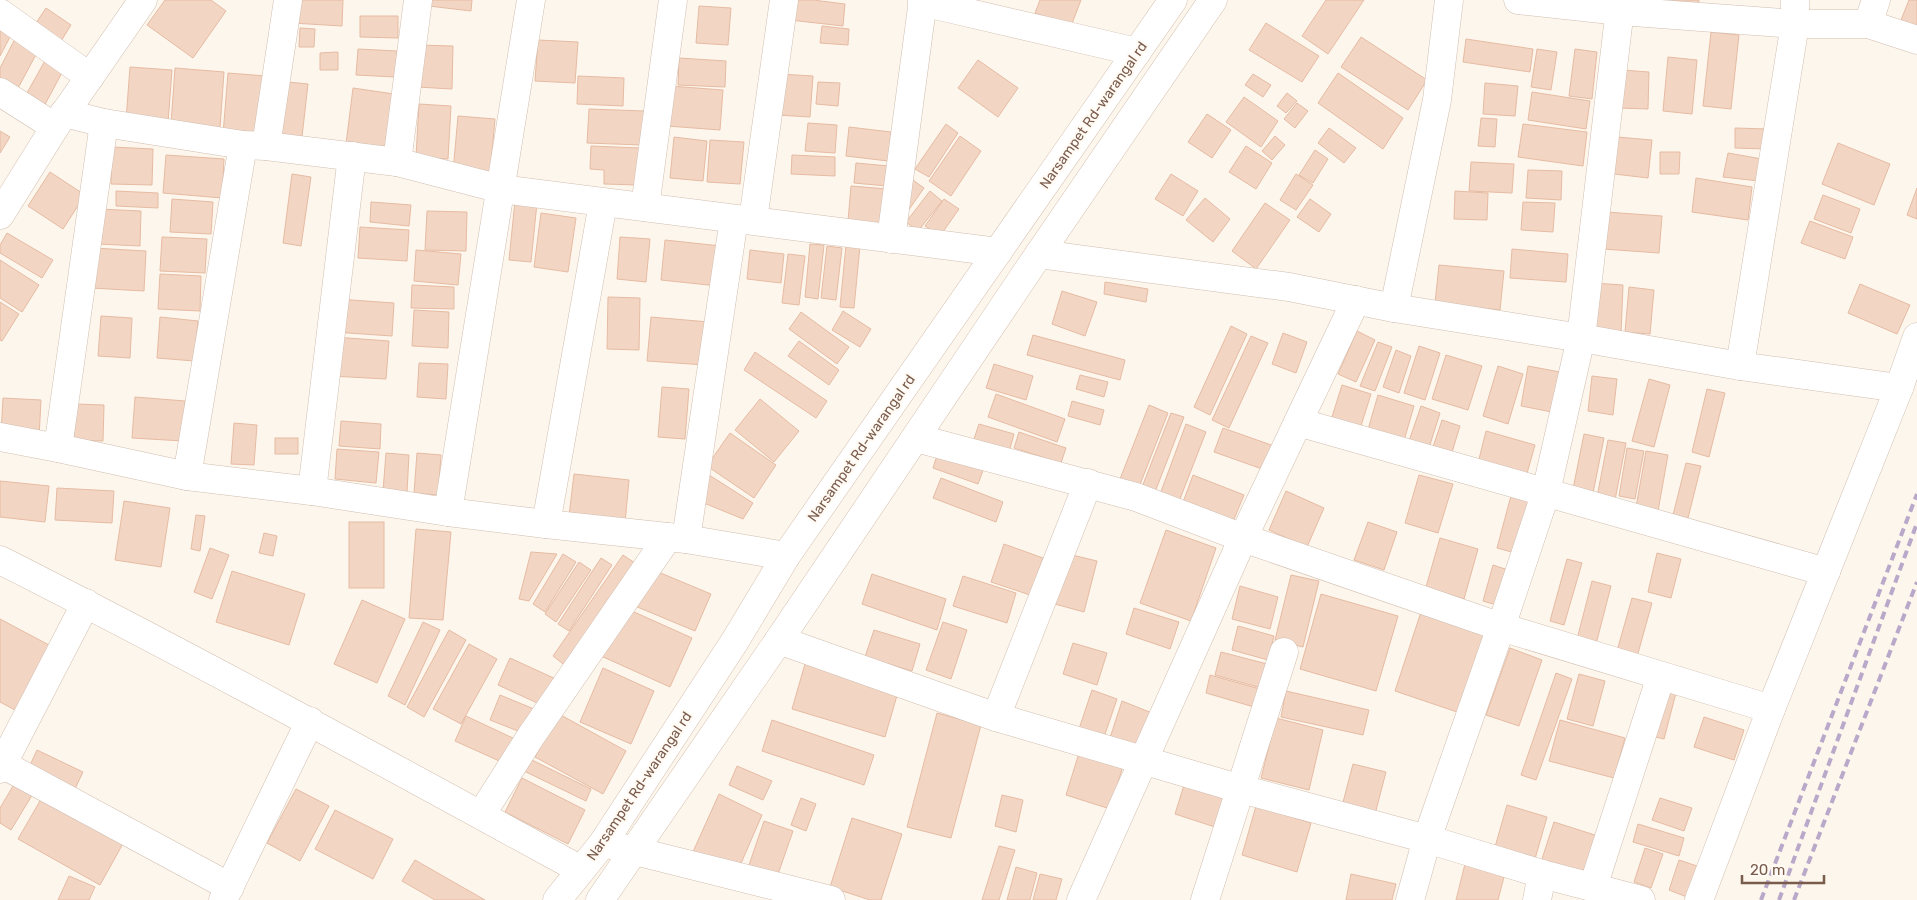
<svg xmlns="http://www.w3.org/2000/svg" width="1917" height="900" viewBox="0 0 1917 900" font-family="Rubik,sans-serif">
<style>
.building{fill:#f3d5c3;stroke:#e6bba3}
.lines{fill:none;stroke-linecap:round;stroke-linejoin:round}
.minor-casing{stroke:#d1beb0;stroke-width:29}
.secondary-casing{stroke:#d6c0b0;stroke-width:29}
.minor{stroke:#fff;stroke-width:28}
.secondary{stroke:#fff;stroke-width:28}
.rail{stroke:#b9a8c9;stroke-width:4;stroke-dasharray:8 5;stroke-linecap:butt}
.labels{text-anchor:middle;stroke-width:4.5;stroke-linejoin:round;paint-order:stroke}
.street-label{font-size:14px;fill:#7a5c4d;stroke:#fffaf3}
</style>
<rect width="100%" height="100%" fill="#fdf6ec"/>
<g class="building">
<polygon points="165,0 211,0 226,11 193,58 147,25"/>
<polygon points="294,0 343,0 342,26 292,23"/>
<polygon points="429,0 472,0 471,11 429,6"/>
<polygon points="792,0 813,0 845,4 843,26 790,20"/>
<polygon points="1040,0 1081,0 1071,26 1035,13"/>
<polygon points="1326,0 1364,0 1328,54 1302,36"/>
<polygon points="1638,0 1699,0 1698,7"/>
<polygon points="1909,0 1917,0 1917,27 1901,20"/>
<polygon points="699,6 731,8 728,45 696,43"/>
<polygon points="46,8 71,25 58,46 32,29"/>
<polygon points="360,16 398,16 398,38 360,37"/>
<polygon points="1266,23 1319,56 1302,82 1249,50"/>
<polygon points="822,26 849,29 848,45 820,43"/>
<polygon points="300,28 315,29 314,47 299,47"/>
<polygon points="0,29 11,35 0,56"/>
<polygon points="1711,32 1739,35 1731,109 1703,106"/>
<polygon points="16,37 39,49 17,90 0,81 0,68"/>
<polygon points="1361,37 1427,80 1408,110 1341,67"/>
<polygon points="1466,39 1533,49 1530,72 1463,62"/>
<polygon points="538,40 578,42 575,83 535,81"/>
<polygon points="419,45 453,46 452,89 417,87"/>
<polygon points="358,49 397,51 395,77 356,75"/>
<polygon points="1537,49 1557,52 1551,90 1531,87"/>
<polygon points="1575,49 1597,52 1592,99 1569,96"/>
<polygon points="338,52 338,70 320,70 320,53"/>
<polygon points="1668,57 1697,60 1692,114 1663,111"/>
<polygon points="679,58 726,61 725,87 678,85"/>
<polygon points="46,59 64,69 42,110 23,100"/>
<polygon points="978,60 1018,88 998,117 958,88"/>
<polygon points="130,67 172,70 168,123 126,120"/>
<polygon points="175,68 224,72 220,128 171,124"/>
<polygon points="1622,70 1649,72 1648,109 1619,108"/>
<polygon points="228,73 266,76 261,137 223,134"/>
<polygon points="1338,73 1403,118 1383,149 1318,103"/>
<polygon points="779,74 813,76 810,117 777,115"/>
<polygon points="1253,74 1271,85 1263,97 1245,85"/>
<polygon points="578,76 624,78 623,106 577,104"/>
<polygon points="278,81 308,84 302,137 272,133"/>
<polygon points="818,82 840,83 838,106 816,104"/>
<polygon points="1485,83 1518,86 1515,116 1483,114"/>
<polygon points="670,86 723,90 720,130 667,126"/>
<polygon points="353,88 394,94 387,150 346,144"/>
<polygon points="1532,92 1590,101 1586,129 1528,120"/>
<polygon points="1287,93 1297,101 1286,113 1277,106"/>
<polygon points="1244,97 1278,121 1261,147 1226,122"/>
<polygon points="1297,103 1308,111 1295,128 1284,119"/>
<polygon points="419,104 451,106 448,159 416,157"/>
<polygon points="589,109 644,111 642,145 587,143"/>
<polygon points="1207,114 1231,130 1212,158 1188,142"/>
<polygon points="458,116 495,119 490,175 453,172"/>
<polygon points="1481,118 1497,119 1495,147 1478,146"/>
<polygon points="808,123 837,125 835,153 805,151"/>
<polygon points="946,124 958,133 929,177 915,169"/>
<polygon points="1523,124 1587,132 1583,166 1518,157"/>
<polygon points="849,127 891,132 888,161 846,156"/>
<polygon points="1329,128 1356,148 1344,163 1318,143"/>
<polygon points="1735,128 1767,129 1767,149 1735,148"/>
<polygon points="0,131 10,137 0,153"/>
<polygon points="960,136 981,151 951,196 929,181"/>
<polygon points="1275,136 1285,145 1272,160 1262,151"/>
<polygon points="674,137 707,141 703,181 670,178"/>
<polygon points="1617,137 1652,140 1648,178 1614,174"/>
<polygon points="710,140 744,142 740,184 707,182"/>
<polygon points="1838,143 1890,164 1874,205 1822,184"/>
<polygon points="591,146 640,148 638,185 604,184 604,170 590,169"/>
<polygon points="1246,146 1272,163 1256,189 1229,172"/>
<polygon points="112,147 153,149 152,185 111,184"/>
<polygon points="1315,150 1328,159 1313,183 1299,175"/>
<polygon points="1660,152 1680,152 1679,174 1660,174"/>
<polygon points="1728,153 1762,159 1759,181 1723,177"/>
<polygon points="166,155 224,159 222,198 163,193"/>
<polygon points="792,155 835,157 835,176 791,174"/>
<polygon points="1471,162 1514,164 1512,193 1469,191"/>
<polygon points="856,163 889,166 887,186 854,183"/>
<polygon points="1528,170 1562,171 1561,200 1526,198"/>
<polygon points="50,172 85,195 63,229 28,206"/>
<polygon points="292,174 311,177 301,246 283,243"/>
<polygon points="1171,174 1198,191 1183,216 1155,199"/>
<polygon points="1296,174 1313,185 1296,210 1280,200"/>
<polygon points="906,175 924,188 901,221"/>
<polygon points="1696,178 1752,187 1748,220 1692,212"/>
<polygon points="851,186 888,189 885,224 848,221"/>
<polygon points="1917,188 1917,219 1907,215"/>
<polygon points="116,191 158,193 158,208 116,206"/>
<polygon points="930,191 942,201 918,231 906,222"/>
<polygon points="1455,191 1488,193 1487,220 1454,219"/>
<polygon points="1823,195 1860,209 1851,233 1814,219"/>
<polygon points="1205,198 1230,219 1213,242 1186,220"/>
<polygon points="172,199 213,202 211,234 170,232"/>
<polygon points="944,199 959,209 940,236 925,226"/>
<polygon points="1310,199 1331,214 1319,232 1297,217"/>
<polygon points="515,201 537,203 531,262 509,260"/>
<polygon points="371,202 411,205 409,226 370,222"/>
<polygon points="1523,202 1555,203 1553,232 1521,230"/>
<polygon points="1265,203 1290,220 1256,269 1232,251"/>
<polygon points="99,209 141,211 140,246 98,244"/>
<polygon points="427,211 467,212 466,251 425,250"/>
<polygon points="1606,212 1662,216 1659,253 1603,249"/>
<polygon points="541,213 576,218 568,272 534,267"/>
<polygon points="1810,221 1853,237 1845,259 1801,243"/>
<polygon points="360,227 409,230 407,261 358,258"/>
<polygon points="7,233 53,260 42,278 0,253 0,245"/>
<polygon points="162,237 207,239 205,273 160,271"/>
<polygon points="620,237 650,239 646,282 617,279"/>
<polygon points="665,240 721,246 718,286 661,280"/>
<polygon points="810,244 824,245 818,299 805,297"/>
<polygon points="846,245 860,246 854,308 840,307"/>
<polygon points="827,246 842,248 836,300 821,298"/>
<polygon points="93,248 146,251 144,291 91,288"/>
<polygon points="1512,249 1568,254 1566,282 1510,278"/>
<polygon points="416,250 461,254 458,285 414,281"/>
<polygon points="750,250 784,254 781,283 747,279"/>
<polygon points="788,254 805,256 799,305 782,303"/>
<polygon points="0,260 39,285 22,312 0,298"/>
<polygon points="1439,265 1504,271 1500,310 1435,303"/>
<polygon points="160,274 201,276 200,311 158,309"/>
<polygon points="1105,282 1148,289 1146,302 1104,294"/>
<polygon points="1593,283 1623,285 1621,333 1590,331"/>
<polygon points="1860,284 1910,305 1897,334 1848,313"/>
<polygon points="412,285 454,287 454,309 411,308"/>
<polygon points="1629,287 1654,290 1650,334 1625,332"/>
<polygon points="1062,291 1097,302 1085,336 1052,324"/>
<polygon points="608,297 640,298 639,350 607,349"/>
<polygon points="337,299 394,303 392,336 334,332"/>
<polygon points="0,302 19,314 2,341 0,340"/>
<polygon points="414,310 449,312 448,348 412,346"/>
<polygon points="843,311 871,329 860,347 832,330"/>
<polygon points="801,312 849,347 837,364 789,329"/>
<polygon points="101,316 132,318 130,358 98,356"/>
<polygon points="160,317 198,321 194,361 157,358"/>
<polygon points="651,317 709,322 705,365 647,361"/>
<polygon points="1231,326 1247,334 1210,415 1194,407"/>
<polygon points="1357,331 1375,340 1356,382 1338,374"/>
<polygon points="1283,333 1307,342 1296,373 1272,364"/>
<polygon points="1033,335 1125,360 1120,380 1027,355"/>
<polygon points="1251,336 1268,343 1229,428 1212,420"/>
<polygon points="334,337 389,341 386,379 331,376"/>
<polygon points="799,341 839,370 829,385 788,356"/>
<polygon points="1378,342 1392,347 1375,391 1360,386"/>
<polygon points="1419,346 1440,353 1425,400 1404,393"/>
<polygon points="1396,350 1411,356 1399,393 1383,387"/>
<polygon points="755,352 827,401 816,418 744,370"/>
<polygon points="1446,355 1482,366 1468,410 1432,399"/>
<polygon points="419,363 448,364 446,399 417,397"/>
<polygon points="994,364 1033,376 1026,400 986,388"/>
<polygon points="1498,366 1523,374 1508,424 1483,416"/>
<polygon points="1528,366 1560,372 1552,412 1521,406"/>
<polygon points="1080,375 1108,382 1104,397 1076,389"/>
<polygon points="1592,376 1617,379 1613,415 1588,411"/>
<polygon points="1649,379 1670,385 1654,447 1632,441"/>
<polygon points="1342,385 1371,394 1360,429 1331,420"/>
<polygon points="662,387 689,389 685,439 658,437"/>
<polygon points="1707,389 1725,393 1709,457 1692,452"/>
<polygon points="996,394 1065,419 1057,442 988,417"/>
<polygon points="1378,395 1414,406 1403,444 1367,433"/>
<polygon points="135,397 185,401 183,441 132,438"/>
<polygon points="3,398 41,400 39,438 1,435"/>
<polygon points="760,399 799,431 774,462 735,430"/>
<polygon points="1072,401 1104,410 1100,425 1068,416"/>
<polygon points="74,404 104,405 103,441 74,440"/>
<polygon points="1149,405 1168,413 1139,487 1120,479"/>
<polygon points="1421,406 1440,413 1428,451 1408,444"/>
<polygon points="1171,413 1184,417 1155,492 1142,487"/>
<polygon points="1442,420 1460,426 1450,459 1431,453"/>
<polygon points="341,421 381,424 380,449 339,446"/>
<polygon points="234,423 257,425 254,465 231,464"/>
<polygon points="979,424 1014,434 1008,456 972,445"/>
<polygon points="1186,424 1206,432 1178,504 1159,497"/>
<polygon points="1223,428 1274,446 1265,470 1214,452"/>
<polygon points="1486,431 1535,445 1526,477 1478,463"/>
<polygon points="1019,432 1066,448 1061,463 1014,448"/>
<polygon points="730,433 776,465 754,498 707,466"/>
<polygon points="1584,434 1604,438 1593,493 1573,489"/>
<rect x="275" y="438" width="23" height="16"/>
<polygon points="1608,440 1626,443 1615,500 1597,497"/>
<polygon points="1627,448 1644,451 1635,499 1619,496"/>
<polygon points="337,449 379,452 376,483 335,479"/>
<polygon points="939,449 985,465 978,484 933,468"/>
<polygon points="1646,451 1668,455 1658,511 1636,507"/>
<polygon points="386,453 409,455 407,492 383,491"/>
<polygon points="417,453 441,455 438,495 414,493"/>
<polygon points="1686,463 1701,466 1688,518 1673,515"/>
<polygon points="706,473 753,503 743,519 699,501"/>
<polygon points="574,474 629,480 625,523 569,516"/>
<polygon points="1193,475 1244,495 1232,524 1182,505"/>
<polygon points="1419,475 1453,484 1438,533 1405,523"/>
<polygon points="941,478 1003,502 996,522 933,498"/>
<polygon points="0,481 49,486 45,522 0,517"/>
<polygon points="57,488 114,491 112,523 55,520"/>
<polygon points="1286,491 1324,508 1307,547 1269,530"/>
<polygon points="1512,492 1533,498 1519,554 1497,548"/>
<polygon points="124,501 170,508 161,567 115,560"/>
<polygon points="196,515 205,516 200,551 191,549"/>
<rect x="349" y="522" width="35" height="66"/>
<polygon points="1368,522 1397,532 1384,570 1354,560"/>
<polygon points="416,529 451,532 443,620 409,618"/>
<polygon points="1166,530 1216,548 1191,621 1140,603"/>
<polygon points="264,533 277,536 273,556 259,553"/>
<polygon points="1440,538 1478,549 1464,599 1426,587"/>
<polygon points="1004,544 1043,558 1030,595 991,582"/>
<polygon points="210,548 229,555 212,599 194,592"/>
<polygon points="531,552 557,554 529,601 519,599"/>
<polygon points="1657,553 1681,559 1671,598 1648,592"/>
<polygon points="563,554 576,562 545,612 533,604"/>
<polygon points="1068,554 1097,561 1084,612 1055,604"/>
<polygon points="623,555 638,565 567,667 553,656"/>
<polygon points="601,558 612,565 569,631 558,624"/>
<polygon points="1567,559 1582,563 1564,625 1550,621"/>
<polygon points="579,562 591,570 556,622 545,614"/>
<polygon points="1493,565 1511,571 1500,606 1483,601"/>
<polygon points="651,569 711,594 695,631 635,606"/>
<polygon points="232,571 305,594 289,645 216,622"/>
<polygon points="872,574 946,599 937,630 862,604"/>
<polygon points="1291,575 1319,581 1303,647 1275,640"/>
<polygon points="963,576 1016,593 1007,623 953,606"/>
<polygon points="1592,581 1611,586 1595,648 1576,643"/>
<polygon points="1240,586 1278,597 1270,629 1232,619"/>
<polygon points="1321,594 1398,616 1376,691 1300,669"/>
<polygon points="1632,598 1652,603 1635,664 1615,658"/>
<polygon points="362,600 405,619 377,683 334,664"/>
<polygon points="623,607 692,638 670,687 601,656"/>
<polygon points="1134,608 1179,622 1170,649 1126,634"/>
<polygon points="1421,612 1492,637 1466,715 1395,691"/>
<polygon points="0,619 49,645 15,710 0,702"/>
<polygon points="423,622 440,630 405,705 388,696"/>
<polygon points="943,622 967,630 951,679 926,670"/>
<polygon points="1238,626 1274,636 1268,660 1232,650"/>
<polygon points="449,630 466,640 424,717 407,707"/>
<polygon points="874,630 920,644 912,671 865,657"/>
<polygon points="1073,643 1107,653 1097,685 1063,674"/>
<polygon points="469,644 497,659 461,724 433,709"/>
<polygon points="1510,648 1542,660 1519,726 1486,715"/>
<polygon points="1221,652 1271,665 1265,689 1215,675"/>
<polygon points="510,658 558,680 546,707 498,685"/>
<polygon points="805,664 898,692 885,737 792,709"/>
<polygon points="603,668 654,691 631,744 580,722"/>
<polygon points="1556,673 1572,679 1536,780 1521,775"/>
<polygon points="1579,674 1605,681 1593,726 1567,719"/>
<polygon points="1210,675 1267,691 1261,709 1206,693"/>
<polygon points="1660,689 1676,693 1664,739 1648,735"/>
<polygon points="1092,690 1117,699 1103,740 1078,732"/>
<polygon points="1286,691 1369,710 1363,735 1281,717"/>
<polygon points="500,695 534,709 523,733 490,720"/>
<polygon points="1122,701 1152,713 1139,748 1110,738"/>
<polygon points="937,713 981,725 951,838 907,827"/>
<polygon points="559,714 626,751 603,794 535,757"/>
<polygon points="466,716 517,740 506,764 455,741"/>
<polygon points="1704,717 1744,730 1734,760 1694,747"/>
<polygon points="1276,718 1323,730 1309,790 1261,778"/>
<polygon points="772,720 874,755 864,785 762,751"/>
<polygon points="1560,720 1625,738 1614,778 1549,761"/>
<polygon points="37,750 83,772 72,795 26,774"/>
<polygon points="1079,753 1123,766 1110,809 1066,795"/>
<polygon points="530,759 591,789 586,801 524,771"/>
<polygon points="1353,764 1386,772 1374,818 1341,810"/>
<polygon points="737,766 772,781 763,800 729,785"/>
<polygon points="522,778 585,810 568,844 505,812"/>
<polygon points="16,781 34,792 11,830 0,823 0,808"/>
<polygon points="1184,785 1227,799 1218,828 1175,814"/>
<polygon points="296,789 329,806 300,861 267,843"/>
<polygon points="44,794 125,840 100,885 18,839"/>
<polygon points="719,794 762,815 739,868 692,854"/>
<polygon points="1002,795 1023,800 1016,832 995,826"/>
<polygon points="801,798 816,804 806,831 791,825"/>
<polygon points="1660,798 1692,808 1684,831 1652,820"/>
<polygon points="1507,805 1547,817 1535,859 1495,847"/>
<polygon points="1256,806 1311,823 1297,872 1242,855"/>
<polygon points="335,810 393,839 373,879 315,849"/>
<polygon points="852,818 902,834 881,900 870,900 830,887"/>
<polygon points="764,821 793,831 777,877 748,868"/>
<polygon points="1554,822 1598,836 1585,877 1541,862"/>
<polygon points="1638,824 1684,838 1679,856 1633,842"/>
<polygon points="999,846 1015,850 999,900 982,900"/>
<polygon points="1645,848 1663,854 1651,888 1634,882"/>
<polygon points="415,860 485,900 435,900 402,881"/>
<polygon points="1679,860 1703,868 1692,899 1669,890"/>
<polygon points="1465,864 1505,873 1498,900 1456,900"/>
<polygon points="1016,867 1037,873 1030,900 1007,900"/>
<polygon points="1040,874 1062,879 1056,900 1033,900"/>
<polygon points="1351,874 1396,884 1392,900 1346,900"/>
<polygon points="69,876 95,887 89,900 58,900"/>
</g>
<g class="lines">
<defs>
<g id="minor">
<polyline points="1518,0 1620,11 1795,24 1868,24 1917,40"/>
<polyline points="922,2 1137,52"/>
<polyline points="0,13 90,77"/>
<polyline points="1868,24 1876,0"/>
<polyline points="0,92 55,127"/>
<polyline points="64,113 104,123 243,145 266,146 397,162 501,189 998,252"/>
<polyline points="266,146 288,0"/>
<polyline points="397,162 418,0"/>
<polyline points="645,207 673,0"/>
<polyline points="0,215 55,127 143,0"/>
<polyline points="753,220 784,0"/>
<polyline points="891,239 923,0"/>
<polyline points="1039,254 1289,287 1394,308 1581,338 1740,366 1899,388"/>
<polyline points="1394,308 1437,100 1449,0"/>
<polyline points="1740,366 1795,24 1795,0"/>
<polyline points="1298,422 1826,572"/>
<polyline points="0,437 58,448 187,476 312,491 448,512 546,524 686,539 786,556"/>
<polyline points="916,438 1136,497 1243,538 1501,627 1771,709"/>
<polyline points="58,448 104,123"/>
<polyline points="187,476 243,145"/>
<polyline points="312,491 352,156"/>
<polyline points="448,512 531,0"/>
<polyline points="546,524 603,203"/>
<polyline points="686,539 734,219"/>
<path d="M0,560c196,99 389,205 581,310"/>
<polyline points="779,640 996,717 1241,789 1427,839 1542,874 1537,900"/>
<polyline points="996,717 1088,483"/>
<polyline points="2,764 230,887"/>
<polyline points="0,769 86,603"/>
<polyline points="481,815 531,736 668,537"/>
<polyline points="603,843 831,900"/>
<polyline points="1542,874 1641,900"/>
<polyline points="1593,887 1661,676"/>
<polyline points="223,900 310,721"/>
<polyline points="1081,900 1243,538 1356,300"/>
<polyline points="1205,900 1284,652"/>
<polyline points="1410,900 1427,839 1501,627 1546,492 1581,338 1621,0"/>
<polyline points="1699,900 1771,709 1899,388 1917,337"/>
</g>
<g id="secondary">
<polyline points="557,900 603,843 735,641 786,556 1173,0"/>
<polyline points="600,900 779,640 1039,254 1213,0"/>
</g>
</defs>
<use href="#minor" class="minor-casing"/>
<use href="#secondary" class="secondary-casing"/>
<use href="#minor" class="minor"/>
<use href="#secondary" class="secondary"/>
<g class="rail">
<polyline points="1761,900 1917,494"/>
<polyline points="1779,900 1917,523"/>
<polyline points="1794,900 1917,582"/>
</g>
</g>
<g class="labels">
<g class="street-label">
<text transform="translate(1093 115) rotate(-55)" y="5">Narsampet Rd-warangal rd</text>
<text transform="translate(861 448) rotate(-55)" y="5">Narsampet Rd-warangal rd</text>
<text transform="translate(639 786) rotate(-56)" y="5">Narsampet Rd-warangal rd</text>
</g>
</g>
<path d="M1742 875v8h82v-8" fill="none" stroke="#7a5c4d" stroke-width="2.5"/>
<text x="1750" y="875" font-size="15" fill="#7a5c4d" stroke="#fffaf3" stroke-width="4" paint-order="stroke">20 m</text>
</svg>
